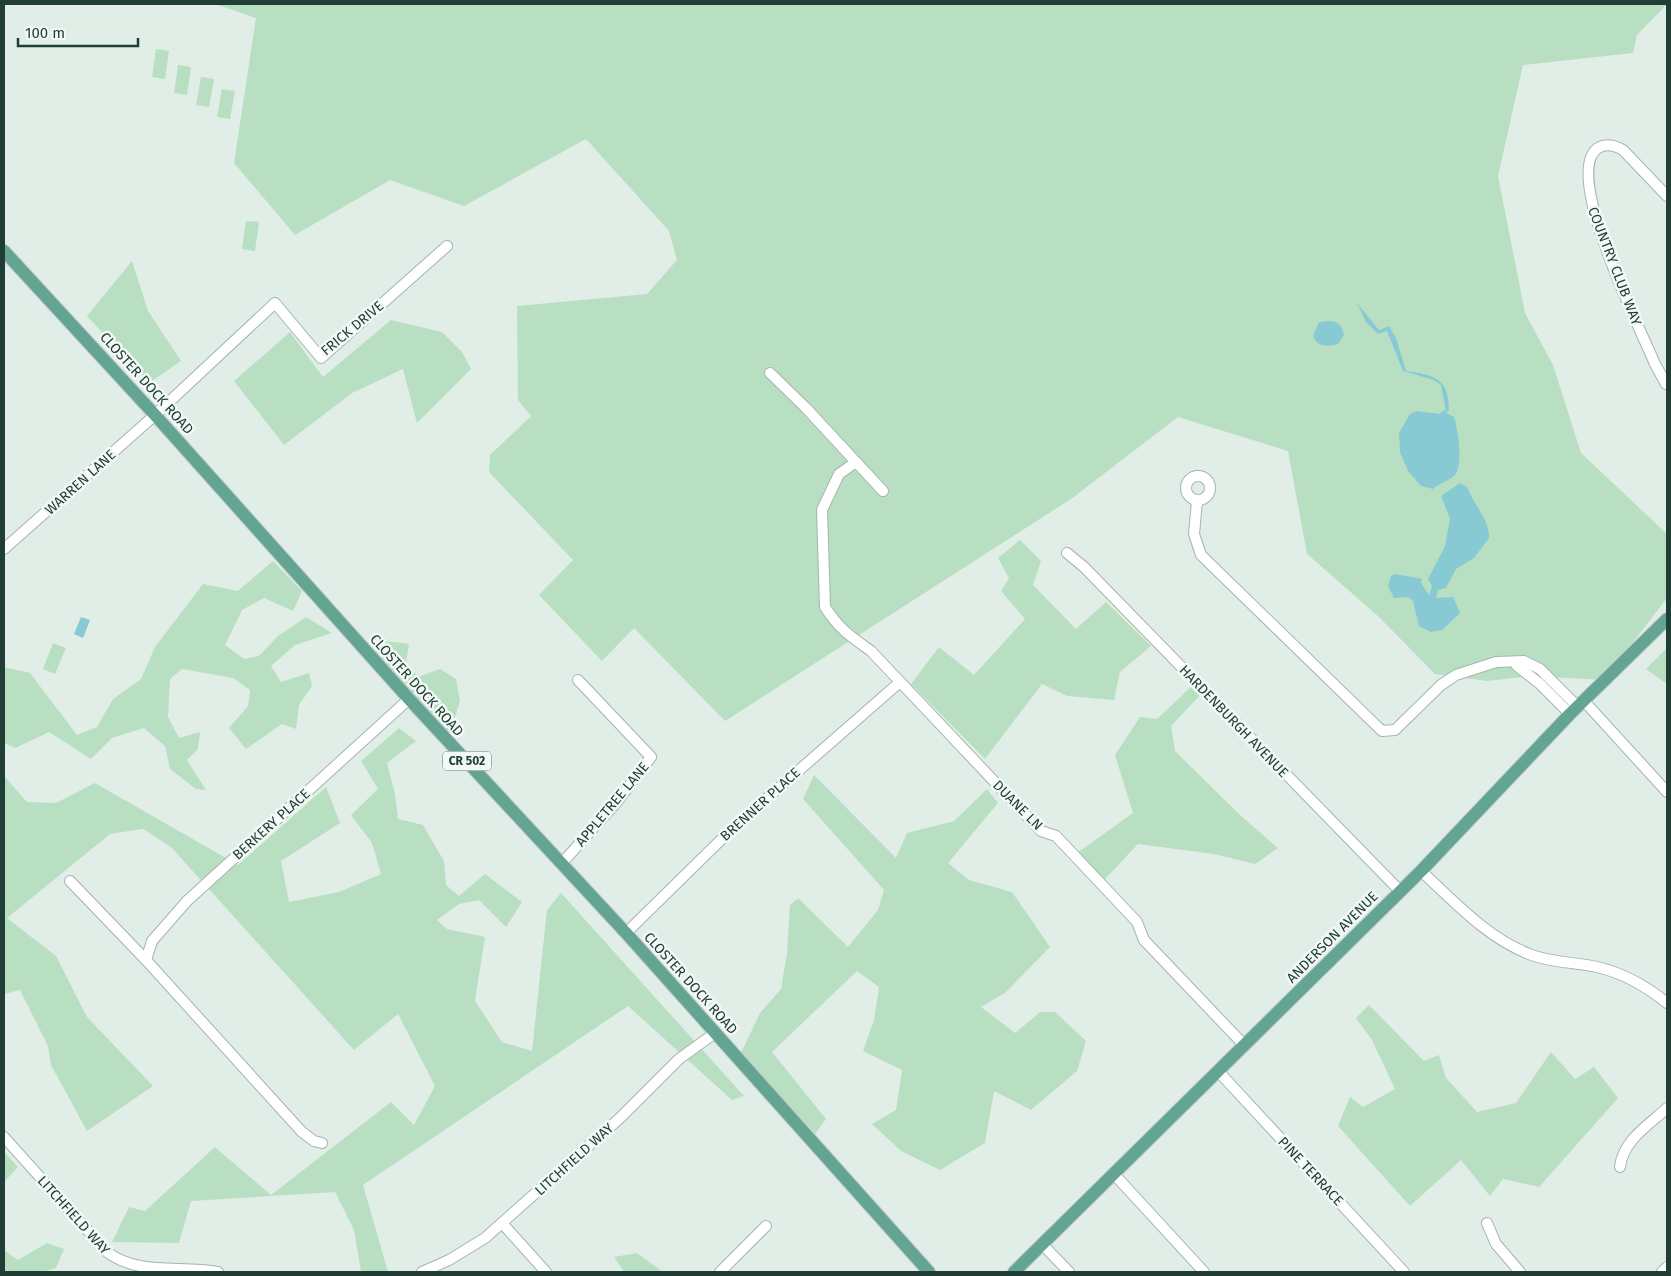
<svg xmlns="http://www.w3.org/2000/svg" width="1671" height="1276" viewBox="0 0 1671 1276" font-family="'Fira Sans',sans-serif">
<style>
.green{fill:#b9dfc3}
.water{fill:#87cad4}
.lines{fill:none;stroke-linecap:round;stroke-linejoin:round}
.minor-casing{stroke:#a4b5ae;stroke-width:12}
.major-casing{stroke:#c1c9c7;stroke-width:14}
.minor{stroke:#fff;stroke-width:10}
.major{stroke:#64a492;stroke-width:12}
.labels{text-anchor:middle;stroke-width:5;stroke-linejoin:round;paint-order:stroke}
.shield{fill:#f2f9f5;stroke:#60766f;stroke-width:1}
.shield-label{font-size:12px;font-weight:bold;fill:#213e36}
.street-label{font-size:14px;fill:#213e36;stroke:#f2f9f5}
</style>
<rect width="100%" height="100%" fill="#e1ede7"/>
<g class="green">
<polygon points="215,4 1667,4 1637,35 1633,53 1523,65 1498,176 1525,313 1553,365 1581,453 1667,534 1667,598 1604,680 1533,676 1487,681 1435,674 1379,617 1307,554 1288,451 1178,417 1071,499 725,721 634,628 602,661 539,595 573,560 489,472 490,455 531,416 518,400 517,306 647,294 677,260 669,231 586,139 464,206 390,180 295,235 234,163 256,18"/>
<polygon points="156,49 169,51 165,79 152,77"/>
<polygon points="178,65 191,67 187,95 174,93"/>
<polygon points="201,77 214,79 209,107 196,105"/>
<polygon points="222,89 235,91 230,119 217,117"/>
<polygon points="246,221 259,222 255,251 242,249"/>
<polygon points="132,261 148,311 181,361 149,383 87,316"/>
<polygon points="391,320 442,332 462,352 471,369 417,423 403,369 352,393 284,445 234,381 290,332 323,377"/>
<polygon points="1020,540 1041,561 1033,585 1076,629 1106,602 1151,646 1120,672 1114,700 1067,696 1042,684 985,759 911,684 939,647 974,675 1025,619 1001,591 1009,578 998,558"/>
<polygon points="273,561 302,591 293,611 264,598 242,610 225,645 244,659 259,656 278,636 306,617 332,633 295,645 271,666 281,682 309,673 312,686 299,705 296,729 282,724 246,749 229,728 248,706 250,690 233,678 182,669 170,679 168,717 179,738 200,732 198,749 187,760 206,790 196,789 170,769 165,746 144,728 112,738 91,759 49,732 15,748 4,743 4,667 30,673 77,735 97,727 113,699 141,679 155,647 203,584 238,591"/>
<polygon points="385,641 409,644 406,662 418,677 440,669 456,679 460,701 449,735 374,653"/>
<polygon points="53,643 66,648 55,674 43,669"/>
<polygon points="1667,648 1667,684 1646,669"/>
<polygon points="1192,686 1200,695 1171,726 1175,751 1241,816 1278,848 1255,864 1214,854 1138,844 1104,880 1077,853 1133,813 1115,755 1140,717 1157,719"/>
<polygon points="399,728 416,741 387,763 395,794 398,819 423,825 444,861 446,885 459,896 485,874 522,902 506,927 479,900 459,904 437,920 447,929 485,937 475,1001 502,1042 532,1051 547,910 561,893 744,1096 732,1100 628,1006 363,1185 388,1272 361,1272 354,1230 335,1192 191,1201 179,1243 112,1242 129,1207 145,1211 215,1147 271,1195 391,1102 414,1125 435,1086 398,1014 354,1050 171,847 143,829 110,834 7,918 56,956 87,1017 153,1086 87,1131 51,1065 48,1046 20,990 4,994 4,776 27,802 56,803 95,783 238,865 326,787 340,823 281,861 289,902 339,892 381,874 372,843 351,815 378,789 361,761"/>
<polygon points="814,775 896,858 907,833 954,821 987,789 998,803 948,863 969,880 1012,892 1050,947 1005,993 981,1007 1015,1033 1040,1012 1055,1012 1086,1041 1077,1071 1031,1110 994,1091 985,1143 940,1170 901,1151 872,1124 896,1110 902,1070 863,1051 874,1020 879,987 857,971 772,1052 826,1119 815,1134 741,1053 760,1013 781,989 787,953 790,905 798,898 848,947 878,910 884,890 803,799"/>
<polygon points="1369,1005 1424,1061 1439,1055 1446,1078 1477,1112 1516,1103 1551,1052 1575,1079 1594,1067 1618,1098 1539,1187 1503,1179 1490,1196 1461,1160 1410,1206 1338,1126 1350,1097 1363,1107 1395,1089 1372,1040 1356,1018"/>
<polygon points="4,1152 18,1167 4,1182"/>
<polygon points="47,1243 64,1249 56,1268 43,1272 4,1272 4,1250 18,1260"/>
<polygon points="637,1253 663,1272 624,1272 614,1257"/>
</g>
<g class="water">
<path d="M1357,303l22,27 10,-4 7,12 10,33c28,4 43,7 43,39l-3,3 8,4c4,12 10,50 0,59 -6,5 -15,8 -21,13l-12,-3 -13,-15 -8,-19 -1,-19 11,-19 7,-3 23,3 4,-4 2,2 -5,-27 -7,-5 -31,-9 -16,-40 -9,3 -12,-12z"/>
<path d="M1330,321c9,1 12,5 14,14l-6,9c-10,3 -21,3 -25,-8l6,-14z"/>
<path d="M1460,483l7,4c6,17 23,33 22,51l-15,20 -18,11 -10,19 -8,2 -2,8 17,-1 7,16 -18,17 -11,2 -12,-6 -6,-25 -5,-4 -14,1 -6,-12 3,-10 4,-2 27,5 -1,4 8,12 3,-9 -4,-7 17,-33 5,-27 -9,-23z"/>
<polygon points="81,617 90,620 83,638 74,634"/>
</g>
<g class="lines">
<defs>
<g id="minor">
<path d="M1667,196l-44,-46c-9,-5 -17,-7 -25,-2 -37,24 43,182 57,216l11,20 1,-2"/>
<path d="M770,373l36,35 50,54 -17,12 -17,36 3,97c15,23 25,29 46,44l170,180 15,5 81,86 7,18 100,105"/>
<polyline points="856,462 883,491"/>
<circle cx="1198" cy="488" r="12"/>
<polyline points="1197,501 1194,534 1201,555 1382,731 1395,730 1441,685 1456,675 1496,662 1524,661 1540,669 1578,707"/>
<polyline points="4,549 155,415 275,303 321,358 447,246"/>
<polyline points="1067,553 1084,567 1400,891"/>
<polyline points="1515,662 1517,666 1539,683 1570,714"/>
<polyline points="1584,701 1667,792"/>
<polyline points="562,863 616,803 651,757 578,680"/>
<path d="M1421,871c34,31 65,66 108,83 22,9 45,8 68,13 26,6 49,19 70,36"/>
<polyline points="70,881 146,960"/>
<polyline points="626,933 734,827 900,682"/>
<polyline points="1218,1071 1404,1272"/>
<path d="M4,1137l103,115c32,24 72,13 111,20"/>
<polyline points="322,1143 314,1141 302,1132 146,960 152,941 187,901 409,699"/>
<path d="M1620,1167c3,-27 29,-42 47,-59"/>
<polyline points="1113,1173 1204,1272"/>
<polyline points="502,1223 546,1272"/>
<polyline points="1487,1223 1496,1244 1520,1272"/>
<polyline points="1042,1244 1069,1272"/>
<polyline points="422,1272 449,1260 485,1238 620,1118 679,1059 715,1033"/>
<polyline points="720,1272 766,1226"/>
<polyline points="1662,1272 1667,1267"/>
</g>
<g id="major">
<polyline points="4,251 155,415 409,699 626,933 929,1272"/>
<polyline points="1014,1272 1421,871 1570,714 1667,619"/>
</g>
</defs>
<use href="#minor" class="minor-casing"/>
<use href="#major" class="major-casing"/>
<use href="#minor" class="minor"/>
<use href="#major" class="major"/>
</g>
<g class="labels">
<rect class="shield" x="443" y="751.5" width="48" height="19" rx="4"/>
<g class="shield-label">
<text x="467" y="765">CR 502</text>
</g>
<g class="street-label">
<text transform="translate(1615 266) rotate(69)" y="5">COUNTRY CLUB WAY</text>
<text transform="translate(352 328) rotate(-40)" y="5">FRICK DRIVE</text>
<text transform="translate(147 383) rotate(48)" y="5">CLOSTER DOCK ROAD</text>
<text transform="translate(80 482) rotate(-42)" y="5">WARREN LANE</text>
<text transform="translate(417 685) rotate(48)" y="5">CLOSTER DOCK ROAD</text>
<text transform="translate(1234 721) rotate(46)" y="5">HARDENBURGH AVENUE</text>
<text transform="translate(612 804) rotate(-50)" y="5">APPLETREE LANE</text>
<text transform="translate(760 804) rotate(-42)" y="5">BRENNER PLACE</text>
<text transform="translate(1018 805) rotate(45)" y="5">DUANE LN</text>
<text transform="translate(271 824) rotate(-42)" y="5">BERKERY PLACE</text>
<text transform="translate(1332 937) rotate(-45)" y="5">ANDERSON AVENUE</text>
<text transform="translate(691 983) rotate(48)" y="5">CLOSTER DOCK ROAD</text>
<text transform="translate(574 1159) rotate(-42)" y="5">LITCHFIELD WAY</text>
<text transform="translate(1311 1171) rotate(47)" y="5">PINE TERRACE</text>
<text transform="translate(74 1215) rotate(48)" y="5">LITCHFIELD WAY</text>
</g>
</g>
<rect width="1671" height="1276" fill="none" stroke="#213e36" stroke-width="10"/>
<path d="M18 38v8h120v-8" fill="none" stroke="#213e36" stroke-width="2.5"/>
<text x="25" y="38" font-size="15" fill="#213e36" stroke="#f2f9f5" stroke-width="4" paint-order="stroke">100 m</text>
</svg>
